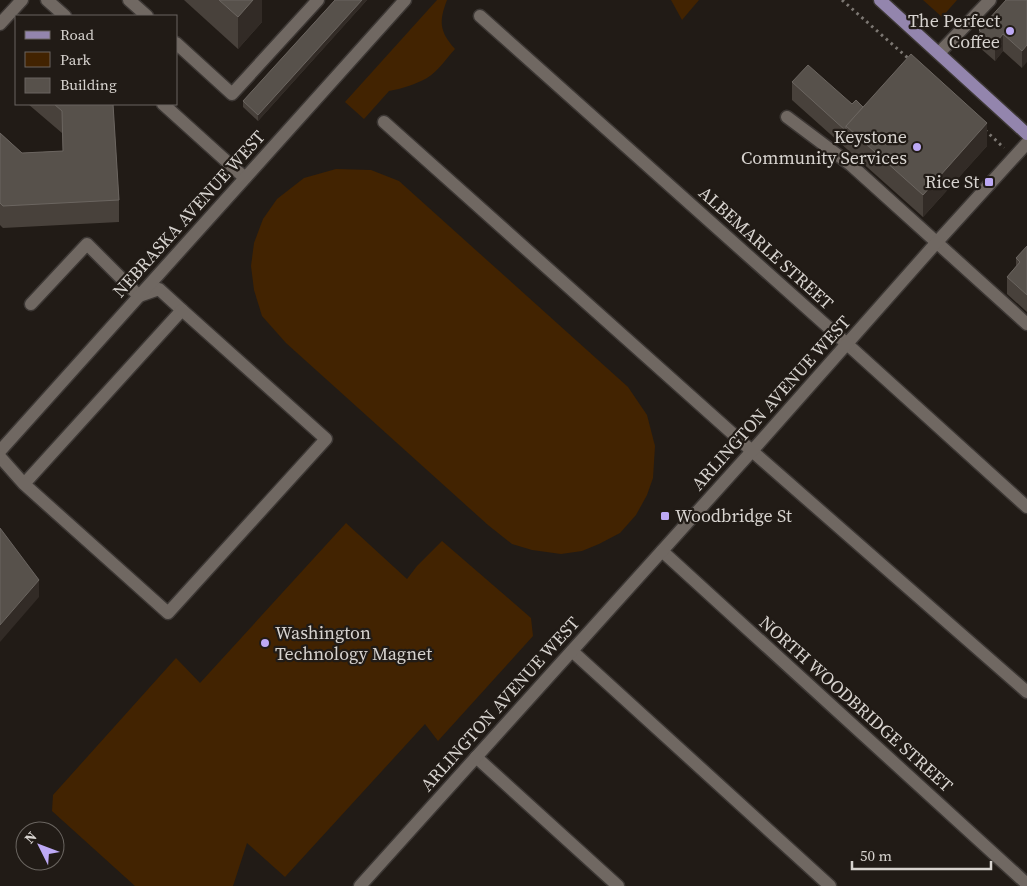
<svg xmlns="http://www.w3.org/2000/svg" width="1027" height="886" viewBox="0 0 1027 886" font-family="'Source Serif 4',serif">
<style>
.green{fill:#422301}
.lines{fill:none;stroke-linecap:round;stroke-linejoin:round}
.minor-casing{stroke:#3c3734;stroke-width:15}
.major-casing{stroke:#3c3734;stroke-width:15}
.path{stroke:#7c7772;stroke-width:3;stroke-dasharray:2.5 4;stroke-linecap:butt}
.minor{stroke:#706862;stroke-width:12}
.major{stroke:#9385ad;stroke-width:12}
.wall{fill:#48413b}
.shaded-wall{fill:#322b26}
.building{fill:#57514b;stroke:#6b6560}
.poi-dot{fill:#bda9f5;stroke:#211b16;stroke-width:2}
.labels{text-anchor:middle;stroke-width:4.5;stroke-linejoin:round;paint-order:stroke}
.poi-label{font-size:18px;fill:#d7d3cf;stroke:#211b16;text-anchor:end}
.street-label{font-size:18px;fill:#d7d3cf;stroke:#211b16}
</style>
<rect width="100%" height="100%" fill="#211b16"/>
<g class="green">
<path d="M437,0h10c-8,21 -8,31 8,49 -9,10 -17,22 -28,29 -11,6 -25,11 -38,13l-25,28 -19,-17z"/>
<polygon points="671,0 699,0 682,20"/>
<polygon points="923,0 957,0 942,17"/>
<polygon points="336,169 371,170 399,181 628,387 647,415 655,446 653,478 647,495 636,515 620,533 599,544 582,551 561,554 532,550 512,544 488,525 286,343 262,316 254,290 251,266 254,243 263,219 277,199 304,178"/>
<polygon points="346,523 407,579 417,566 442,541 531,618 533,636 438,741 425,724 285,877 247,843 233,886 135,886 52,811 53,795 176,658 200,683"/>
</g>
<g class="lines">
<defs>
<g id="minor">
<polyline points="47,0 65,16"/>
<polyline points="129,0 147,16"/>
<polyline points="480,16 847,344 1027,507"/>
<polyline points="0,24 22,0"/>
<polyline points="176,43 232,94 318,0"/>
<polyline points="939,53 990,0"/>
<polyline points="163,104 245,178"/>
<polyline points="787,117 851,165 1027,324"/>
<polyline points="384,122 752,451 1027,692"/>
<polyline points="31,304 87,244 139,296 159,289 182,310"/>
<polyline points="0,451 405,0"/>
<polyline points="0,457 24,484 168,613 326,439 182,310 24,484"/>
<polyline points="662,551 1027,884"/>
<polyline points="572,651 830,886"/>
<polyline points="476,757 618,886"/>
<polyline points="360,886 752,451 937,242 1027,143"/>
</g>
<polyline id="major" points="880,0 1027,134"/>
</defs>
<use href="#minor" class="minor-casing"/>
<use href="#major" class="major-casing"/>
<g class="path">
<polyline points="842,0 909,59"/>
<polyline points="985,130 1004,148"/>
</g>
<use href="#minor" class="minor"/>
<use href="#major" class="major"/>
</g>
<g class="wall">
<polygon points="184,0 262,0 262,22 238,49"/>
<polygon points="335,0 367,0 258,121 243,107 243,101"/>
<polygon points="1027,0 1022,68 1003,51 995,61 979,47 979,30"/>
<polygon points="792,82 852,104 987,146 923,217 792,100"/>
<polygon points="28,104 113,104 119,200 119,222 3,228 0,225 0,133 22,153 63,151 62,133"/>
<polygon points="1027,246 1027,312 1007,294 1007,277 1016,266 1016,258"/>
</g>
<g class="shaded-wall">
<polygon points="253,0 262,0 262,22 238,49 238,17"/>
<polygon points="362,0 367,0 258,121 258,115"/>
<polygon points="1003,34 1003,51 995,61 995,44"/>
<polygon points="1027,45 1027,62 1022,68 1022,51"/>
<polygon points="987,123 987,146 923,217 923,195"/>
<polygon points="39,580 39,597 0,642 0,625"/>
</g>
<g class="building">
<polygon points="219,0 253,0 238,17"/>
<polygon points="335,0 362,0 258,115 243,101"/>
<polygon points="1006,0 1027,0 1027,45 1022,51 1003,34 995,44 979,30"/>
<polygon points="911,54 987,123 923,195 846,126"/>
<polygon points="808,65 852,104 856,100 863,107 846,126 846,131 792,82"/>
<polygon points="54,104 113,104 119,200 3,206 0,203 0,133 22,153 63,151 62,111"/>
<polygon points="1027,246 1027,295 1007,277 1020,262 1016,258"/>
<polygon points="0,528 39,580 0,625"/>
</g>
<g class="poi-dot">
<circle cx="1010" cy="31" r="5"/>
<circle cx="917" cy="147" r="5"/>
<rect x="984" y="177" width="10" height="10" rx="2.5"/>
<rect x="660" y="511" width="10" height="10" rx="2.5"/>
<circle cx="265" cy="643" r="5"/>
</g>
<g class="labels">
<g class="poi-label">
<text x="1000" y="27">The Perfect<tspan x="1000" dy="21">Coffee</tspan></text>
<text x="907" y="143">Keystone<tspan x="907" dy="21">Community Services</tspan></text>
<text x="979" y="188">Rice St</text>
<text x="675" y="522" text-anchor="start">Woodbridge St</text>
<text x="275" y="639" text-anchor="start">Washington<tspan x="275" dy="21">Technology Magnet</tspan></text>
</g>
<g class="street-label">
<text transform="translate(189 214) rotate(-48)" y="6">NEBRASKA AVENUE WEST</text>
<text transform="translate(766 248) rotate(42)" y="6">ALBEMARLE STREET</text>
<text transform="translate(771 403) rotate(-48)" y="6">ARLINGTON AVENUE WEST</text>
<text transform="translate(500 704) rotate(-48)" y="6">ARLINGTON AVENUE WEST</text>
<text transform="translate(856 704) rotate(42)" y="6">NORTH WOODBRIDGE STREET</text>
</g>
</g>
<rect x="15" y="15" width="162" height="90" fill="#211b16" stroke="#6a6560"/>
<rect x="25" y="31" width="25" height="8" fill="#9385ad" stroke="#6a6560"/>
<text x="60" y="40" font-size="15" fill="#d7d3cf">Road</text>
<rect x="25" y="52" width="25" height="15" fill="#422301" stroke="#6a6560"/>
<text x="60" y="65" font-size="15" fill="#d7d3cf">Park</text>
<rect x="25" y="78" width="25" height="15" fill="#57514b" stroke="#6a6560"/>
<text x="60" y="90" font-size="15" fill="#d7d3cf">Building</text>
<g transform="translate(40 846) rotate(312)"><circle r="24" fill="#211b16" stroke="#6a6560"/>
<path d="M0-4L9 19L0 12L-9 19Z" fill="#bda9f5"/>
<text y="-8" font-size="14" font-weight="bold" text-anchor="middle" fill="#d7d3cf">N</text>
</g>
<path d="M852 861v8h139v-8" fill="none" stroke="#d7d3cf" stroke-width="2.5"/>
<text x="860" y="861" font-size="15" fill="#d7d3cf" stroke="#211b16" stroke-width="4" paint-order="stroke">50 m</text>
</svg>
